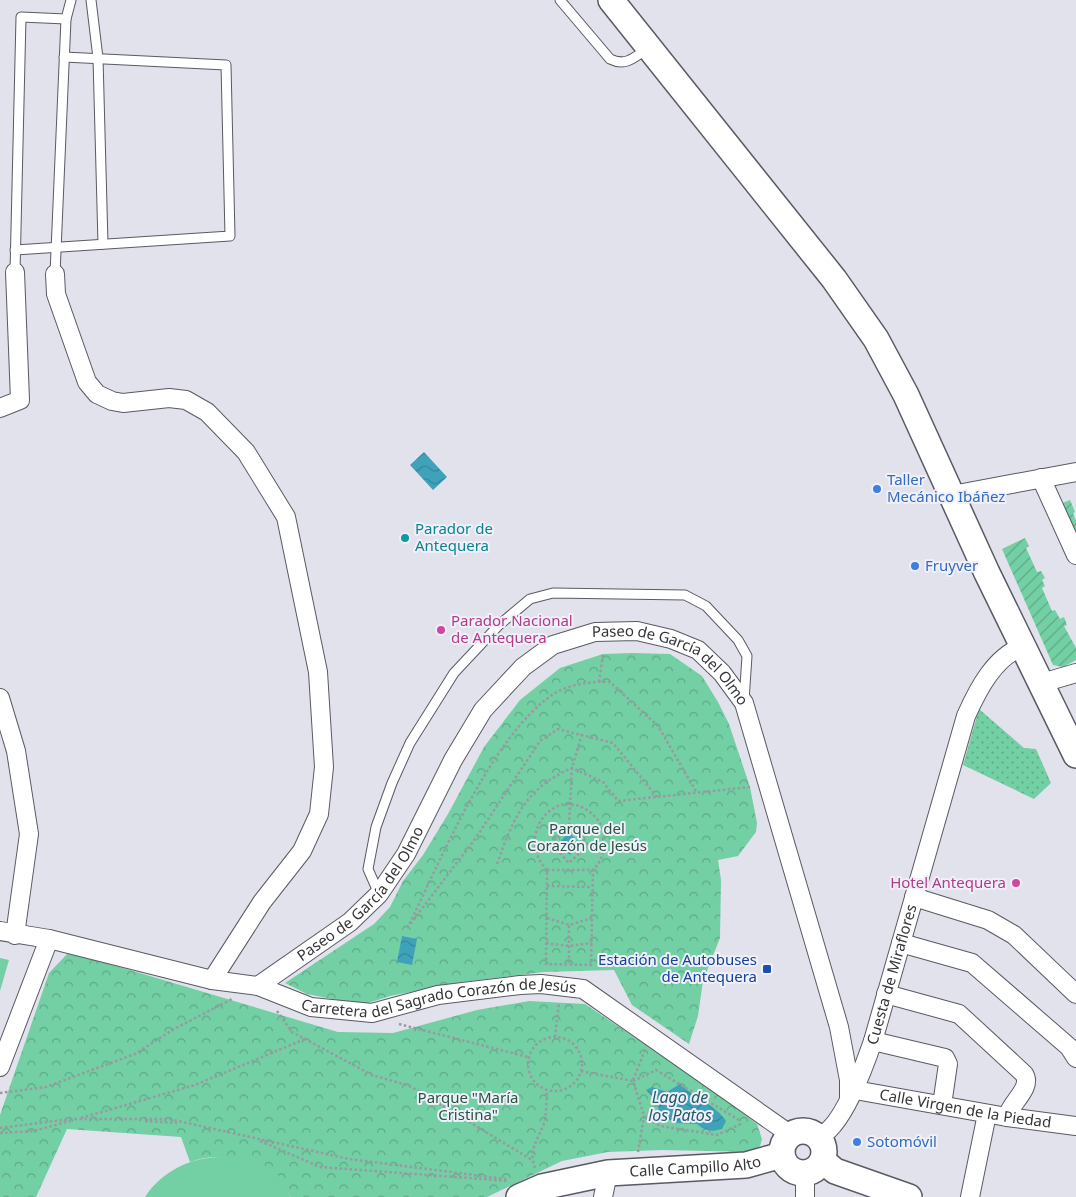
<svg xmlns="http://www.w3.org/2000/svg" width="1076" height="1197" viewBox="0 0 1076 1197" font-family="'Noto Sans',sans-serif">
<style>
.grass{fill:url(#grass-dots)}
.park{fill:url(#park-crowns)}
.garden{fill:url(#garden-furrows)}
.pitch{fill:#73cfa4}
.water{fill:url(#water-waves)}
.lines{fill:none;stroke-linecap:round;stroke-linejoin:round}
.lane-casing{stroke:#595a62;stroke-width:11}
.street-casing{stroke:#595a62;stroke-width:20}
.secondary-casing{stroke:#595a62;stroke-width:28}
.path{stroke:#9999a1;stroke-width:2.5;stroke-dasharray:2.5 2.5;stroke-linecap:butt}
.lane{stroke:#fff;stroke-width:9}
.street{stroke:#fff;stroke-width:18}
.secondary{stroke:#fff;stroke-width:25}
.shop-dot{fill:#3f7fe0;stroke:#eff0fa;stroke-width:2}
.culture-dot{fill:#0f9aa8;stroke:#eff0fa;stroke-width:2}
.hotel-dot{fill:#d1479c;stroke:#eff0fa;stroke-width:2}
.transit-dot{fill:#1a4fb4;stroke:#eff0fa;stroke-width:2}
.labels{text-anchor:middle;stroke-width:4;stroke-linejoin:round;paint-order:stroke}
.shop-label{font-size:15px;fill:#366cbe;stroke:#eff0fa;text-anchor:start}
.culture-label{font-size:15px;fill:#0d838f;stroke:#eff0fa;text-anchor:start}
.hotel-label{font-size:15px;fill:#b23c85;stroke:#eff0fa;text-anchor:start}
.street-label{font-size:15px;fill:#353539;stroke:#eff0fa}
.park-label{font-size:15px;fill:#285440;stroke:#eff0fa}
.transit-label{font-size:15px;fill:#164399;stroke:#eff0fa;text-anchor:end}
.water-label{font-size:16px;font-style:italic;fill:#245b69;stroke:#eff0fa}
</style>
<defs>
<pattern id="grass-dots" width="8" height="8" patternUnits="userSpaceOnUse" patternTransform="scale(1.25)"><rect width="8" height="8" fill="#73cfa4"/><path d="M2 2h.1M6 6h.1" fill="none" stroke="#5fa987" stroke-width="1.8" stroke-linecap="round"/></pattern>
<pattern id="park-crowns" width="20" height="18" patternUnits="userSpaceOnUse" patternTransform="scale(1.25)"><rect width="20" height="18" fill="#73cfa4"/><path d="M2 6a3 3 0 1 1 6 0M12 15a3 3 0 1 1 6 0" fill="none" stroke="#5fa987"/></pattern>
<pattern id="garden-furrows" width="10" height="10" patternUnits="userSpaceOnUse" patternTransform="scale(1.25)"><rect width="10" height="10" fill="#73cfa4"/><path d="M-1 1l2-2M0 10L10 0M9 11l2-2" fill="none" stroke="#5fa987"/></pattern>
<pattern id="water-waves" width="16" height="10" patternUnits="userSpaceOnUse" patternTransform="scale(1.25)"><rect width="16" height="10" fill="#3fa2bb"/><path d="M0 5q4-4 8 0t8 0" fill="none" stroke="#368599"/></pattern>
</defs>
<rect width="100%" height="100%" fill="#e2e2ed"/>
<polygon class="grass" points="979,709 1024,748 1036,749 1051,783 1034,799 963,765"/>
<g class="park">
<polygon points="632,653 670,654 702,676 718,702 729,724 750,787 757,823 756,832 738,856 718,860 721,880 720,938 703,981 698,1016 689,1044 632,1005 614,970 544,972 462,982 390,996 362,1005 307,994 285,983 374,924 390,907 403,881 423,855 448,814 484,747 520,700 560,668 603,654"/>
<path d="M69,952l269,80 55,1 84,-23 52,-9 56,3 125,84 47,36 5,15 -2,7 -8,6 -90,-2 -54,2 -46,9 -75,36h-196c-23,-28 -65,-50 -101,-35l-9,-25 -114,-8 -31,68h-36v-82l49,-142z"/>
</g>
<g class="garden">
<polygon points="1070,500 1075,512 1073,513 1076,521 1076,536 1060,504"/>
<polygon points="1025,538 1029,546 1026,548 1037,572 1041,571 1045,578 1042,580 1045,586 1042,588 1052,611 1055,610 1060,619 1064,617 1067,625 1064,626 1076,648 1076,660 1063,667 1053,665 1002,549"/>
</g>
<g class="pitch">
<polygon points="0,958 9,960 0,991"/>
<path d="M245,1157l19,8 14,10v7l13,15h-146c17,-26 46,-40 77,-40 9,0 14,3 23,0z"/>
</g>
<g class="water">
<polygon points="424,452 447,477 433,490 410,465"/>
<polygon points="569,832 580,844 570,855 558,844"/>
<polygon points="402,936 417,939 412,965 397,962"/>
<path d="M680,1084c14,14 36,21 46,37l-4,8 -9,2 -11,-3 -5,-4 -22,-1 -17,-10 1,-10 -13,-13 6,-3 15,5z"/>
</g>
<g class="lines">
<defs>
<g id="lane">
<polyline points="91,0 98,58 103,244"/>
<path d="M560,0l50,59c16,8 25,-2 38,-11"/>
<polyline points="15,250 230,236 226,65 64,57"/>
<polyline points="15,272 21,17 66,19"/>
<polyline points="55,274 66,19 71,0"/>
<polyline points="379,894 368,869 376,827 392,783 410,743 454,673 499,625 530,599 553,593 685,595 706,606 738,640 747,656 744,701"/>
</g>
<g id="street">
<polyline points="55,274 56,294 87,382 97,394 112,401 123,403 169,398 186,400 207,412 246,452 286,517 318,672 324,767 319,814 302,851 262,902 212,980"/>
<polyline points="0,408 20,400 15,272"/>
<polyline points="1041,478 1076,555"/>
<polyline points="952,495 1076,472"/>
<polyline points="1042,683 1076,673"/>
<polyline points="0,698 16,751 29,834 15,935"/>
<polyline points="914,897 988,920 1014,935 1076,994"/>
<polyline points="0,931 49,939 0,1067"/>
<path id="s1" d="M49,939l163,41 46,6 53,21 61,6 66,-18 82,-10 21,-1 42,5 208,146"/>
<polyline points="901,943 972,963 1069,1047 1076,1058"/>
<path id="s2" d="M258,986l92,-64 29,-28 27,-40 47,-94 30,-50 40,-43 30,-22 42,-13 42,-1 34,8 27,11 24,23 22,30 95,324 10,53v19"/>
<path d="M886,994l73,20 65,60c9,14 -14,29 -17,43"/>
<polyline points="873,1041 945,1058 948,1064 942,1105"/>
<path id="s3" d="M855,1090l152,27 69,9"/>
<path id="s4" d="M818,1137c24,-8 47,-73 55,-96l93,-325c12,-27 29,-60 58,-70"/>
<polyline points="805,1173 805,1197"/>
<polyline points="603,1197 608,1173"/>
<polyline points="970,1197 987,1114"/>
</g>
<g id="secondary">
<polyline points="611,0 834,279 876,339 906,395 987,573 1076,755"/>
<circle cx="803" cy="1152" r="21"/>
<polyline points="823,1161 835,1171 909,1197"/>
<path id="s5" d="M519,1197l23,-10 66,-14 138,-8 36,-10"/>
</g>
</defs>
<use href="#lane" class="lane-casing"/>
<use href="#street" class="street-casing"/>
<use href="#secondary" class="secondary-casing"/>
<g class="path">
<polyline points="599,682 603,654"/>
<path d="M657,797l-44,-54 -55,-14 -18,12 -65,98 -67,88c32,-66 84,-191 144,-232 16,-11 40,-14 58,-13l48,44 39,67"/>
<polygon points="569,825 588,845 569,863 551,843"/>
<polyline points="569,825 572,768 582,734"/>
<path d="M497,864c16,-45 28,-76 75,-96l31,14 15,19 132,-14"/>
<polygon points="547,870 593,870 591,965 546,964"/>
<path d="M547,870c-33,-34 8,-87 44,-57 7,6 12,12 13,22 1,14 -1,25 -11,35"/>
<polyline points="547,886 592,887"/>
<polyline points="547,918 569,925 592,918"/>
<polyline points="546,943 569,946 592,943"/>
<polyline points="569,963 569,925"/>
<polyline points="277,1011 292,1032 372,1075 410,1086 532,1160"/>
<polyline points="399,1024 528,1057"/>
<circle cx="555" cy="1064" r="27"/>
<polyline points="555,1037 559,1003"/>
<polyline points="581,1071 633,1081 644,1116 660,1126 717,1135 743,1123"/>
<polyline points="633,1080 645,1050"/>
<polyline points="633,1081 656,1070 739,1120"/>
<polyline points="0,1093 46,1087 135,1054 174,1029 232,999"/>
<polyline points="81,1118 195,1085 305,1039"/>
<polyline points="145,1121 177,1123"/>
<polyline points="0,1128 70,1119 169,1119 349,1159 506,1179"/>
<polyline points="0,1133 34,1131 73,1120"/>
<polyline points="260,1141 320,1167 509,1181"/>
<polyline points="638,1152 644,1116"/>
<path d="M535,1168c-7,-18 3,-28 9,-45 3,-10 2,-23 3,-33"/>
</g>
<use href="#lane" class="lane"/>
<use href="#street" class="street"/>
<use href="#secondary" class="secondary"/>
</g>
<g class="shop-dot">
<circle cx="877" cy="489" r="5"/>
<circle cx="915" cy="566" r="5"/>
<circle cx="857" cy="1142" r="5"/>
</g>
<circle class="culture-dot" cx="405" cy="538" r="5"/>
<g class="hotel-dot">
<circle cx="441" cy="630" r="5"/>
<circle cx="1016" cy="883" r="5"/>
</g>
<rect class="transit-dot" x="762" y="964" width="10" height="10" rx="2.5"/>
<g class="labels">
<g class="shop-label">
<text x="887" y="485">Taller<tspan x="887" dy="17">Mecánico Ibáñez</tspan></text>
<text x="925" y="571">Fruyver</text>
<text x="867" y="1147">Sotomóvil</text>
</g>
<g class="culture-label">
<text x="415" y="534">Parador de<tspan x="415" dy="17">Antequera</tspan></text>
</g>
<g class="hotel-label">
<text x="451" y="626">Parador Nacional<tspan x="451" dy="17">de Antequera</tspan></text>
<text x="1006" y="888" text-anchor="end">Hotel Antequera</text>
</g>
<g class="street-label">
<text dy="5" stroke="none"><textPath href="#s2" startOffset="591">Paseo de García del Olmo</textPath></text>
<text dy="5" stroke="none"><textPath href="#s2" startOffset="140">Paseo de García del Olmo</textPath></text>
<text dy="5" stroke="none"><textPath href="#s4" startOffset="182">Cuesta de Miraflores</textPath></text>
<text dy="5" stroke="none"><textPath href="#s1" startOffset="401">Carretera del Sagrado Corazón de Jesús</textPath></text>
<text dy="5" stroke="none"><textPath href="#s3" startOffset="112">Calle Virgen de la Piedad</textPath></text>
<text dy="5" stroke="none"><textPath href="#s5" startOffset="180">Calle Campillo Alto</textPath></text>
</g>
<g class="park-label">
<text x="587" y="834">Parque del<tspan x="587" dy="17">Corazón de Jesús</tspan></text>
<text x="468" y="1103">Parque "María<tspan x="468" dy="17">Cristina"</tspan></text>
</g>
<g class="transit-label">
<text x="757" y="965">Estación de Autobuses<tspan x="757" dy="17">de Antequera</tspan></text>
</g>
<g class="water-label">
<text x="680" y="1103">Lago de<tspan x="680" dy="18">los Patos</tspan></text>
</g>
</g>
</svg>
